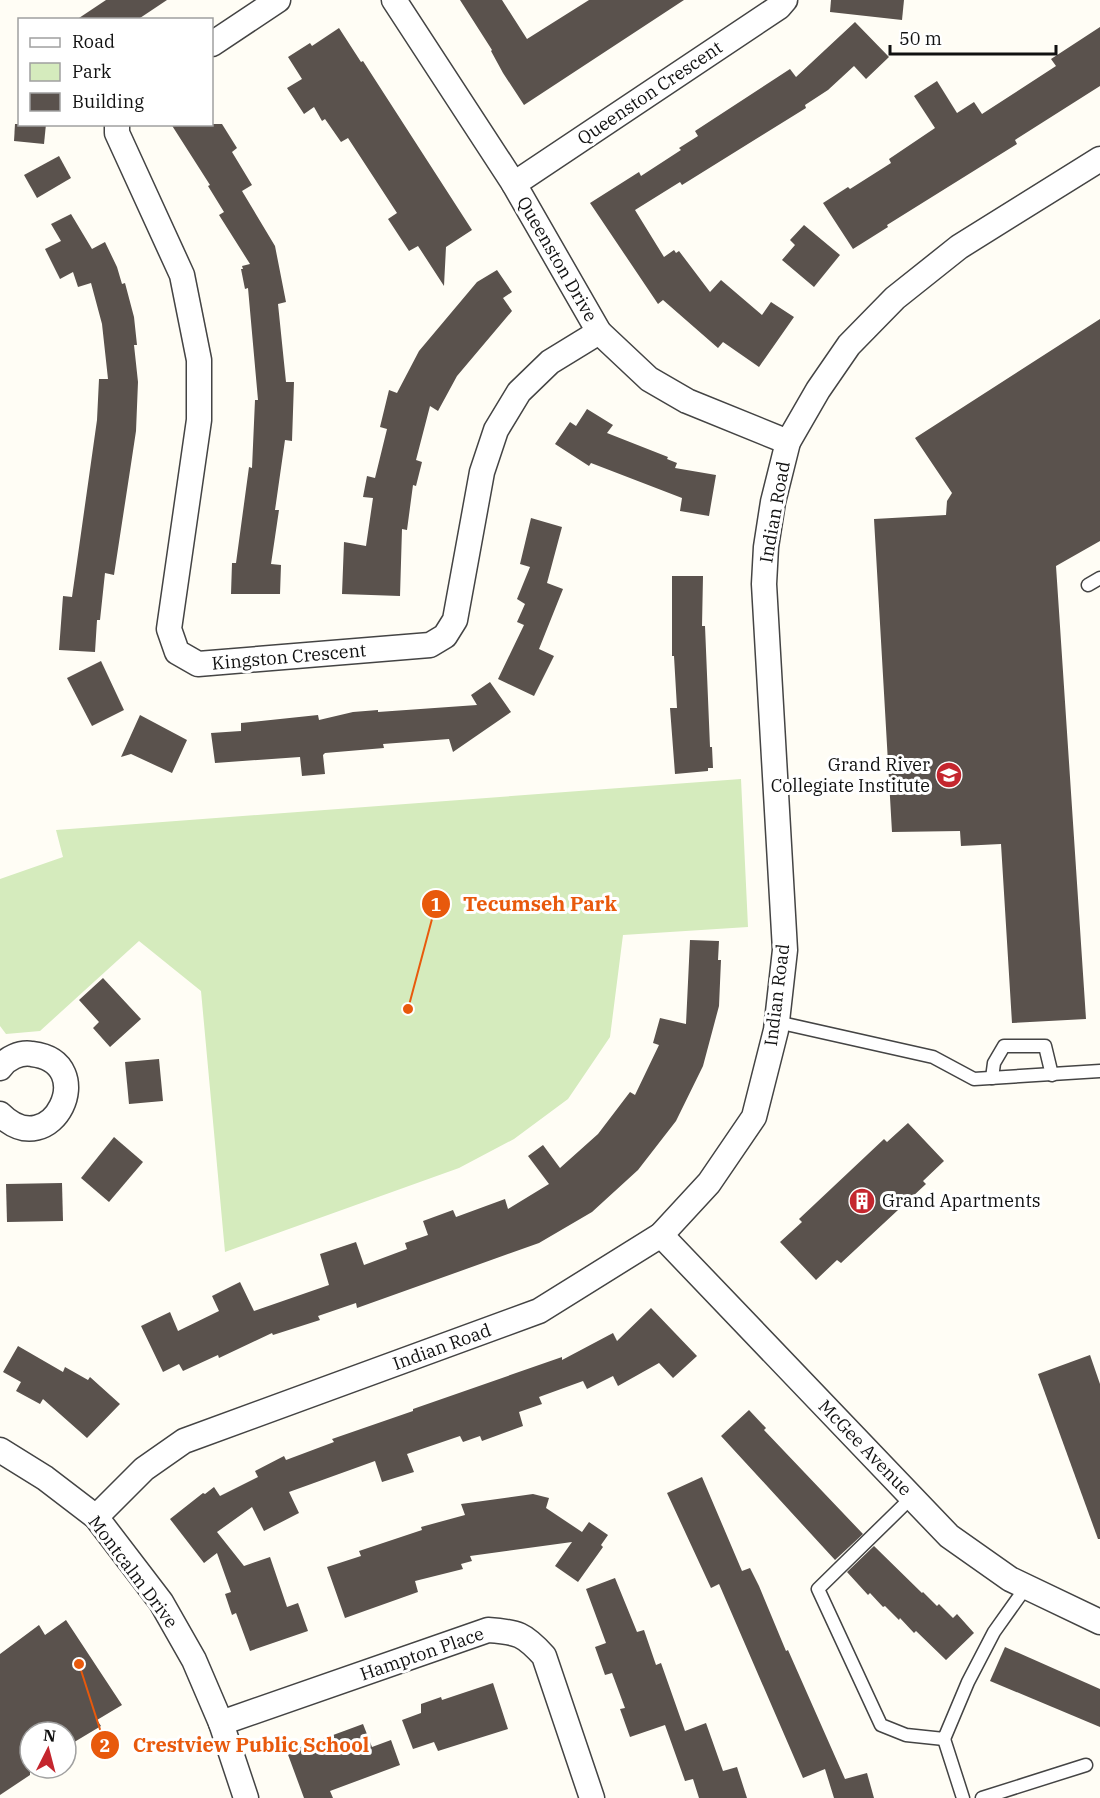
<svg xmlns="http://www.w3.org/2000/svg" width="1100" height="1798" viewBox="0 0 1100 1798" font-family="'IBM Plex Serif',serif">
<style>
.green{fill:#d5ebbd}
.building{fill:#5a524d}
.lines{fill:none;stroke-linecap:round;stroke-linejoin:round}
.service-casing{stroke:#444;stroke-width:15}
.minor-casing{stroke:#444;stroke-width:27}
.service{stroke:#fff;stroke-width:12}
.minor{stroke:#fff;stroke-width:24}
.labels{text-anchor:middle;stroke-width:6;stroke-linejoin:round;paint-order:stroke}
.street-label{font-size:18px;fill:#111;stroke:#fff}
.poi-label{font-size:18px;fill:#111;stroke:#fff;text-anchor:end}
.leader{fill:none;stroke:#e8590c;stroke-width:2}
.callout-dot{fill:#e8590c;stroke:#fff;stroke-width:2}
.mark-label{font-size:18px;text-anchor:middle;font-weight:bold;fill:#fff}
.callout-label{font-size:20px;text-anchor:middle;font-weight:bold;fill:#e8590c;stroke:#fff;stroke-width:6;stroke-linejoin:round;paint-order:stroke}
</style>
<rect width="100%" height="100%" fill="#fffdf5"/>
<polygon class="green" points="741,779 748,927 623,935 610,1037 568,1099 514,1139 459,1168 225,1252 201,991 139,941 40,1031 6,1034 0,1026 0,879 63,857 56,830"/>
<g class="building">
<polygon points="106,0 167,0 137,20 76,20"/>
<polygon points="460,0 502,0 527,39 589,0 684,0 524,105 503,73 491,51 492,50"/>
<polygon points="831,0 904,0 902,20 830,12"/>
<polygon points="855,22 889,57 866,79 854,66 828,90 805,105 806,108 682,185 680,182 635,210 664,257 674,250 676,253 679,251 710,292 721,280 762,315 771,302 794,317 759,367 723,342 718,348 663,300 658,304 590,203 639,172 641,176 681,150 679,148 698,136 695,131 790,69 796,77"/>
<polygon points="1100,27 1100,86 1015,140 1017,144 887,225 888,227 853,249 823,203 848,187 850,189 891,163 889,159 935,128 914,96 937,81 957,113 974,102 982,114 1056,66 1051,59"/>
<polygon points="339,28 361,62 363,61 472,230 446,247 444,286 418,246 409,251 388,219 397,213 348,138 341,142 325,119 322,121 314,107 304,114 287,88 302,79 288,57 310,43 312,46"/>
<polygon points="15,124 46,124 44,144 14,141"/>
<polygon points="171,124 222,124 237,148 232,152 252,185 242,191 275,246 286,302 278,304 286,382 294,382 292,441 285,440 275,510 279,510 271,564 281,565 280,594 231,594 232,563 236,563 249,467 252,468 255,400 258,400 248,288 245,289 241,269 243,269 242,266 250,264 219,215 224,212 208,186 210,185"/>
<polygon points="59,156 71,178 37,198 24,175"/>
<polygon points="71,214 92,249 105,242 117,267 122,284 125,283 134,317 137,345 134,345 138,382 136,431 131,464 114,575 105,573 100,620 97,620 95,652 59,650 63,596 72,597 97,420 99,379 108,379 102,324 91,283 78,287 73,272 60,279 45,249 61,241 51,224"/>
<polygon points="804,225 840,255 814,287 782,260 795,245 790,240"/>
<polygon points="497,270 512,292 503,298 512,311 457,376 438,411 430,406 416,460 422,462 416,486 413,485 407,530 402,529 400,596 342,594 344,542 366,546 373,498 363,497 367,476 375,478 387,429 380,427 389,390 397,393 419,351 477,282"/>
<polygon points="1100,319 1100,541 1056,566 1086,1019 1012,1023 1001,844 961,846 960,831 892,832 874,519 946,515 947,501 952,493 915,438"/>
<polygon points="587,409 613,425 607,433 668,457 667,459 677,463 675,468 716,475 709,516 680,511 682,498 591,463 589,466 555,444 570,422 576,426"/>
<polygon points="531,518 562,527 547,583 563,589 539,649 554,656 534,696 498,679 524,625 517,622 525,604 517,599 530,567 520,564"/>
<polygon points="672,576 703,576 702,626 705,626 710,747 712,747 713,768 708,768 708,771 675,774 670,708 677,708 674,656 672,656"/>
<polygon points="101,661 124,710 92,726 67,678"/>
<polygon points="490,682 511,712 453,752 449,739 383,744 384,748 325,753 323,755 325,774 302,776 300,757 215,763 211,733 241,731 241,723 318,715 319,720 353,712 378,710 378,712 477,705 471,695"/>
<polygon points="140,715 187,740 172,773 131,754 121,757"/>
<polygon points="690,940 719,941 718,960 721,960 719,1006 703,1066 676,1121 638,1170 592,1212 539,1243 357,1308 356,1303 318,1316 320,1320 273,1335 272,1333 219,1358 218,1355 183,1371 179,1364 163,1372 141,1326 170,1312 178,1331 219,1311 212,1296 240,1282 254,1311 329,1285 320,1254 356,1242 364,1265 407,1249 405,1243 428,1235 423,1221 453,1210 456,1217 505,1199 508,1209 549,1184 528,1156 543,1145 560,1168 598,1134 630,1092 635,1095 659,1045 653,1043 660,1018 686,1024"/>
<polygon points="103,978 141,1019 110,1047 93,1028 99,1022 79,1000"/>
<polygon points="159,1059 163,1101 129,1104 125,1062"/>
<polygon points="908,1123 944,1161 923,1181 926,1184 841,1263 837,1260 816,1280 780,1242 802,1222 799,1219 884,1139 887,1142"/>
<polygon points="114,1137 143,1162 109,1202 81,1178"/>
<polygon points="62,1183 63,1221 7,1222 6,1184"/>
<polygon points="651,1308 697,1356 673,1378 659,1363 618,1386 613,1376 587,1389 583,1381 539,1397 542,1404 519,1412 523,1426 482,1441 480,1436 463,1442 460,1436 407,1454 414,1472 382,1482 375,1461 289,1492 299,1513 264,1531 252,1507 217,1532 244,1566 270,1557 287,1607 298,1603 308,1631 250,1651 236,1613 232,1615 225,1594 231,1592 217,1553 204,1563 170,1519 203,1493 205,1494 214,1487 220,1496 258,1477 255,1471 284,1456 286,1460 334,1442 332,1439 413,1411 413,1409 562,1357 562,1360 613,1333 617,1341"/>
<polygon points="18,1346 63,1372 65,1367 88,1380 90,1377 120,1404 87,1438 43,1399 40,1404 16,1391 21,1382 3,1372"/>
<polygon points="1090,1355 1100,1384 1100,1539 1098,1539 1038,1374"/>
<polygon points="749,1410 766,1428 764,1430 863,1534 835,1560 721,1436"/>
<polygon points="702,1477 742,1571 750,1568 759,1586 786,1651 788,1650 845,1779 867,1773 874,1798 834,1798 825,1769 803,1778 719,1584 711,1588 667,1493"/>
<polygon points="533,1494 549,1498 546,1508 582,1532 589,1522 608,1535 601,1545 603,1547 578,1582 555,1566 572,1542 470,1556 472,1561 461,1564 463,1569 415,1581 418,1592 345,1618 327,1567 361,1556 359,1551 422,1530 421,1527 465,1515 461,1504"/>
<polygon points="874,1546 922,1593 923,1592 937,1606 939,1604 953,1618 957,1614 974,1633 946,1660 916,1631 914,1633 900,1618 899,1620 885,1606 883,1607 870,1593 868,1595 847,1572"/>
<polygon points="615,1578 637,1632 644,1630 656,1665 661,1663 685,1731 706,1723 723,1771 737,1767 747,1798 699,1798 693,1779 685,1781 665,1725 630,1737 620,1709 625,1708 612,1673 605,1675 595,1647 606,1643 586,1589"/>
<polygon points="66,1620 122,1705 97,1720 101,1726 66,1747 66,1732 30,1732 30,1775 0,1795 0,1654 39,1625 45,1635"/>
<polygon points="1005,1647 1100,1689 1100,1727 990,1681"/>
<polygon points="493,1683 508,1729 438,1751 434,1742 413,1749 402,1720 421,1713 421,1704 441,1697 442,1700"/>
<polygon points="363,1724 372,1747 391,1740 400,1765 330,1791 333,1798 304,1798 287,1752"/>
</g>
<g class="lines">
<defs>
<g id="service">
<polyline points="1088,585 1100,578"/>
<polyline points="777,1022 933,1057 974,1079 1100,1071"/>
<polyline points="992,1078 994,1063 1004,1046 1045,1046 1052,1075"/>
<polyline points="912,1497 818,1589 881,1725 906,1735 944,1739 968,1682 994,1632 1026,1587"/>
<polyline points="944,1739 963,1798"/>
<polyline points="982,1798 1086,1765"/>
</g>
<g id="minor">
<polyline points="394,0 514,184 599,332 649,379 687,401 788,442"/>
<polyline points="212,44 278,0"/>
<polyline points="117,124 117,133 182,275 199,360 199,420 169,629 177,652 198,664 430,645 445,636 455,620 482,472 496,430 519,392 550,362 599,332"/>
<polyline points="514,184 779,7 785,0"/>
<path d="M0,1068c7,-10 20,-16 32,-14 69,8 20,112 -32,60"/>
<polyline points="661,1235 949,1536 1010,1579 1100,1622"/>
<polyline points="0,1450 45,1478 96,1517 161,1602 194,1660 221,1723 246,1798"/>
<polyline points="96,1517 144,1469 184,1441 539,1311 661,1235 709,1183 754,1117 776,1030 785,950 764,584 766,547 773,502 788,442 818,390 849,345 895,298 959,247 1100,159"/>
<path d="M221,1723l267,-93c30,2 36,4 56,26l48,142"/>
</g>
</defs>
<use href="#service" class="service-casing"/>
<use href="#minor" class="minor-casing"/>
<use href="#service" class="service"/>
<use href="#minor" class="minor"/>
</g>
<defs>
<symbol id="school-disc" viewBox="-11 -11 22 22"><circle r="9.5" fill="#c4262e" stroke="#fff"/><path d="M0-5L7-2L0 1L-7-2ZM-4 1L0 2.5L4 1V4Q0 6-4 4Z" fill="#fff"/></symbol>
<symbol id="building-disc" viewBox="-11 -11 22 22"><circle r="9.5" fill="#c4262e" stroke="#fff"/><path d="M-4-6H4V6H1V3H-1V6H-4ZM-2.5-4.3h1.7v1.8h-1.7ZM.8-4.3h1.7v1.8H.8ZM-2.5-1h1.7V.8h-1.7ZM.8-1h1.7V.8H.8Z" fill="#fff"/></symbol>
</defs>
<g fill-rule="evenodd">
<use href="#school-disc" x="934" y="760" width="30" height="30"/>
<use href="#building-disc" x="847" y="1186" width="30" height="30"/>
</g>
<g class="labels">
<g class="street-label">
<text transform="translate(650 93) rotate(-34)" y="6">Queenston Crescent</text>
<text transform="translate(557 259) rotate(60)" y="6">Queenston Drive</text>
<text transform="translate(775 512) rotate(-80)" y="6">Indian Road</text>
<text transform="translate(289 657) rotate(-5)" y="6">Kingston Crescent</text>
<text transform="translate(777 995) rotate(-83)" y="6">Indian Road</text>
<text transform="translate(442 1347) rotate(-20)" y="6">Indian Road</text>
<text transform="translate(865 1448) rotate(46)" y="6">McGee Avenue</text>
<text transform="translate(133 1572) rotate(53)" y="6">Montcalm Drive</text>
<text transform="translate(422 1654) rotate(-19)" y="6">Hampton Place</text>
</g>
<g class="poi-label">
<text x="930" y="771">Grand River<tspan x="930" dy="21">Collegiate Institute</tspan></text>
<text x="882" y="1207" text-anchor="start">Grand Apartments</text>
</g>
</g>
<path class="leader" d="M408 1009L436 904M79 1664L105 1745"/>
<g class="callout-dot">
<circle cx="408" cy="1009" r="6"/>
<circle cx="79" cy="1664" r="6"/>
<circle cx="436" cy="904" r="15"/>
<circle cx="105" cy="1745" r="15"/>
</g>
<g class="mark-label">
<text x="436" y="911">1</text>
<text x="105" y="1752">2</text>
</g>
<g class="callout-label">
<text x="540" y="911">Tecumseh Park</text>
<text x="251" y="1752">Crestview Public School</text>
</g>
<rect x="18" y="18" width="195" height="108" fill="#ffffff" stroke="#a0a0a0" stroke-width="1.5"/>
<rect x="30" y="38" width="30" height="9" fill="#ffffff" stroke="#a0a0a0" stroke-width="1.5"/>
<text x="72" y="48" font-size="18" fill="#111111">Road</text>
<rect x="30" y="63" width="30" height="18" fill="#d5ebbd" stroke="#a0a0a0" stroke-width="1.5"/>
<text x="72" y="78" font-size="18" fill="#111111">Park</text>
<rect x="30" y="93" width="30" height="18" fill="#5a524d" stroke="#a0a0a0" stroke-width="1.5"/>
<text x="72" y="108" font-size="18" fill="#111111">Building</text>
<g transform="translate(48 1750) rotate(6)"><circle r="28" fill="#ffffff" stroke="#a0a0a0" stroke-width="1.5"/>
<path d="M0-4.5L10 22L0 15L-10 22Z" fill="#c4262e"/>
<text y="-9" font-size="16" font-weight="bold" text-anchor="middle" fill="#111111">N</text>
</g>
<path d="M890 45v9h166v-9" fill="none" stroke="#111111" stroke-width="3"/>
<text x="899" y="45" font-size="18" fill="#111111" stroke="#ffffff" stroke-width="4.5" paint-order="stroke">50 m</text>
</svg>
